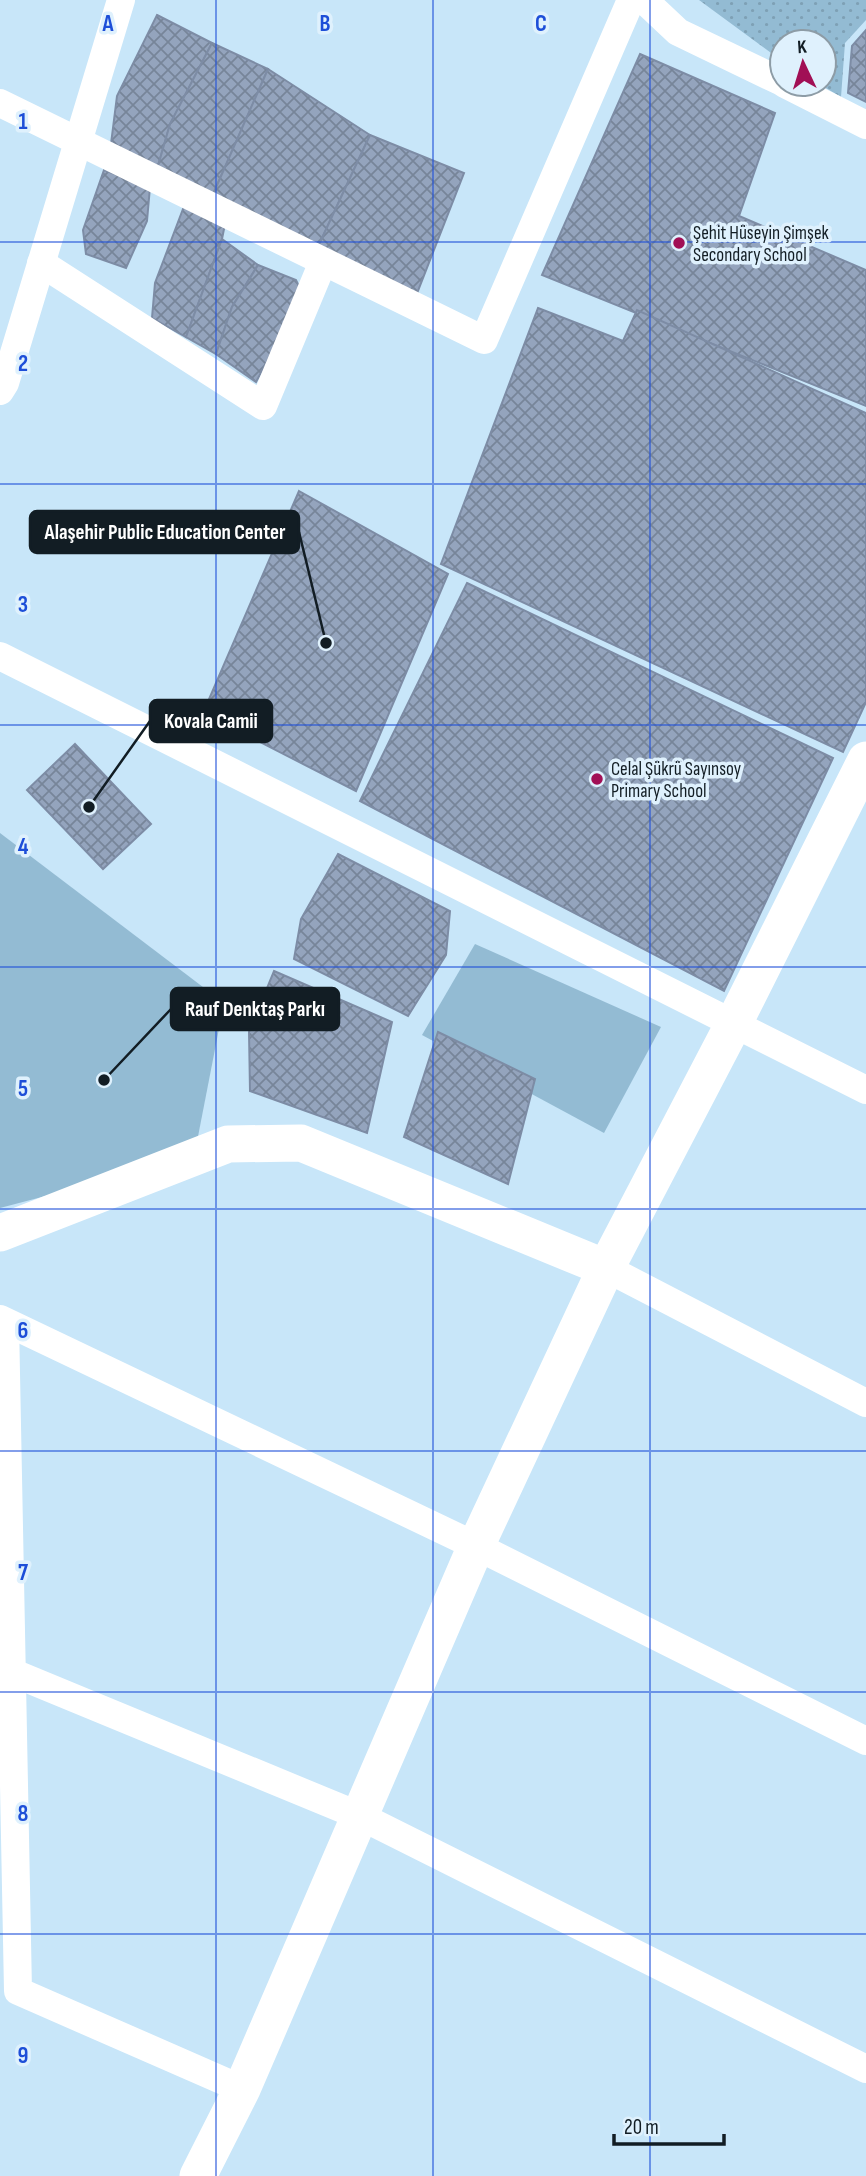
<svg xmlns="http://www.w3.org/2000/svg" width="866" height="2176" viewBox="0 0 866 2176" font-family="'Sofia Sans Condensed',sans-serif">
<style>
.green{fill:#93bbd3}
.garden{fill:url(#garden-dots)}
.building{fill:url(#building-cross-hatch);stroke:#7d8ca5;stroke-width:2}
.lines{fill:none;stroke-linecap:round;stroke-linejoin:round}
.minor{stroke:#fff;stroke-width:28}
.tertiary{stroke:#fff;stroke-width:37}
.grid{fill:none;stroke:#1d4ed8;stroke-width:2;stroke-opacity:0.55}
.poi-dot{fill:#a10f55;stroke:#dff1fd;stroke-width:2.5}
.labels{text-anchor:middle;stroke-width:7;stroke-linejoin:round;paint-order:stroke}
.poi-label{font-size:19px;fill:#121d24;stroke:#dff1fd;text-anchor:start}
.grid-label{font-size:23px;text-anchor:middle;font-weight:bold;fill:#1d4ed8;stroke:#dff1fd;stroke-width:7;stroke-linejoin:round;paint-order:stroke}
.leader{fill:none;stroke:#121d24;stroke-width:2.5}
.callout-dot{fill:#121d24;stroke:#dff1fd;stroke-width:2.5}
.callout{fill:#121d24;stroke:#121d24;stroke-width:2.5}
.callout-label{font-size:21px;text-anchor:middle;font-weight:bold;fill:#fff}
</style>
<defs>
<pattern id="garden-dots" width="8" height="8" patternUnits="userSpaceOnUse" patternTransform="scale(1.75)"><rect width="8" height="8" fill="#93bbd3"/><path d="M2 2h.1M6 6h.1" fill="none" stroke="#7ea0b5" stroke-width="1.8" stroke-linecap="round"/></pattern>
<pattern id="building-cross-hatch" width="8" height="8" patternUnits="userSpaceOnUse" patternTransform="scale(1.75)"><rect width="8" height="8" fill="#94a4bd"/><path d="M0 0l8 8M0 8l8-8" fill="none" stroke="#778599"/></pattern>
</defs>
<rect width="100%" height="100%" fill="#c8e6f9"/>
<g class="green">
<polygon points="0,833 224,1003 194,1157 0,1208"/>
<polygon points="475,944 661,1027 604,1133 422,1035"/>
</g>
<polygon class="garden" points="699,0 866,0 866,20 845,43 841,97 819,84 824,84 824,42 782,42 782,61"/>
<g class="building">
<polygon points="157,15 212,43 170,124 156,173 110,152 117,96"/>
<polygon points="866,30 866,102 848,93 852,46"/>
<polygon points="212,43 268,69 211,199 156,173 170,124"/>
<polygon points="640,54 775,113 739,216 866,270 866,406 542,275"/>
<polygon points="268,69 370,135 316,251 211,199"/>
<polygon points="370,135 464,173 414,301 316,251"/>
<polygon points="104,170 150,187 147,221 126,268 86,254 83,230"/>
<polygon points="186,201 226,219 222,239 186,337 152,318 155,283"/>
<polygon points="222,239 258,265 232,307 216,354 186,337"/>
<polygon points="258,265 296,280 303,295 256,382 216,354 232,307"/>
<polygon points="538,308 623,341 637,310 866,413 866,702 843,752 441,564"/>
<polygon points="299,491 448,574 356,791 203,713"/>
<polygon points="467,583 833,758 724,991 360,801"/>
<polygon points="75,744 151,824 103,869 27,790"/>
<polygon points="338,854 450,911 446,955 408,1016 294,959 301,919"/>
<polygon points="274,971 392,1022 367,1133 250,1091 249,1032"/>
<polygon points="438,1032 535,1079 508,1184 404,1137"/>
</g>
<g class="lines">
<g class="minor">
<polyline points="644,0 678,32 782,82"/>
<polyline points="785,84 866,125"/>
<polyline points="0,103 484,340 631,0"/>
<polyline points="41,263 263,406 323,262"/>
<polyline points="0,391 5,383 121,0"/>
<polyline points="0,656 866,1090"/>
<polyline points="606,1268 866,1403"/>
<polyline points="0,1319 476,1546 866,1741"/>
<polyline points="5,1322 18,1991 242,2089"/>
<polyline points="11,1672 360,1816 866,2069"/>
</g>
<g class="tertiary">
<polyline points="0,1233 228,1144 301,1143 606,1268"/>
<polyline points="198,2176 242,2089 476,1546 606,1268 734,1023 866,760"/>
</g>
</g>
<path class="grid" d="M216,0v2176M433,0v2176M650,0v2176M0,242h866M0,484h866M0,725h866M0,967h866M0,1209h866M0,1451h866M0,1692h866M0,1934h866"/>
<g class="poi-dot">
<circle cx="679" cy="243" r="7"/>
<circle cx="597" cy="779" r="7"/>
</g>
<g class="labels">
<g class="poi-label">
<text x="693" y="239">Şehit Hüseyin Şimşek<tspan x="693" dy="22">Secondary School</tspan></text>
<text x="611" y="775">Celal Şükrü Sayınsoy<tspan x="611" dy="22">Primary School</tspan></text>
</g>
</g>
<g class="grid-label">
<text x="108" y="31">A</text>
<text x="325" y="31">B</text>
<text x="541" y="31">C</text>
<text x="23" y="129">1</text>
<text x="23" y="371">2</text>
<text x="23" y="612">3</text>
<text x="23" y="854">4</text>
<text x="23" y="1096">5</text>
<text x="23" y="1338">6</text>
<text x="23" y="1580">7</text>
<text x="23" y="1821">8</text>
<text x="23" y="2063">9</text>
</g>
<path class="leader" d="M326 643L299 532M89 807L150 721M104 1080L171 1009"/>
<g class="callout-dot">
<circle cx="326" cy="643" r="7"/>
<circle cx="89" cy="807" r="7"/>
<circle cx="104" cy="1080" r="7"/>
</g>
<g class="callout">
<rect x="30" y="511" width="269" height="42" rx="7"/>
<rect x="150" y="700" width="122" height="42" rx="7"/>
<rect x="171" y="988" width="168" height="42" rx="7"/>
</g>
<g class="callout-label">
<text x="165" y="539">Alaşehir Public Education Center</text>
<text x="211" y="728">Kovala Camii</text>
<text x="255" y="1016">Rauf Denktaş Parkı</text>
</g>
<g transform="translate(803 63) rotate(356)"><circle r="33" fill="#dff1fd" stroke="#8d9ca6" stroke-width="2"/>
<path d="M0-5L12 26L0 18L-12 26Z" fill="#a10f55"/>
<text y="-10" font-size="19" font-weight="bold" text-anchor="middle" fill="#121d24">K</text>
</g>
<path d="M614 2134v10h110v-10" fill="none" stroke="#121d24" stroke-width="3.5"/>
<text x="624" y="2134" font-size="21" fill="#121d24" stroke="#dff1fd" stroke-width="5" paint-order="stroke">20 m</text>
</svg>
